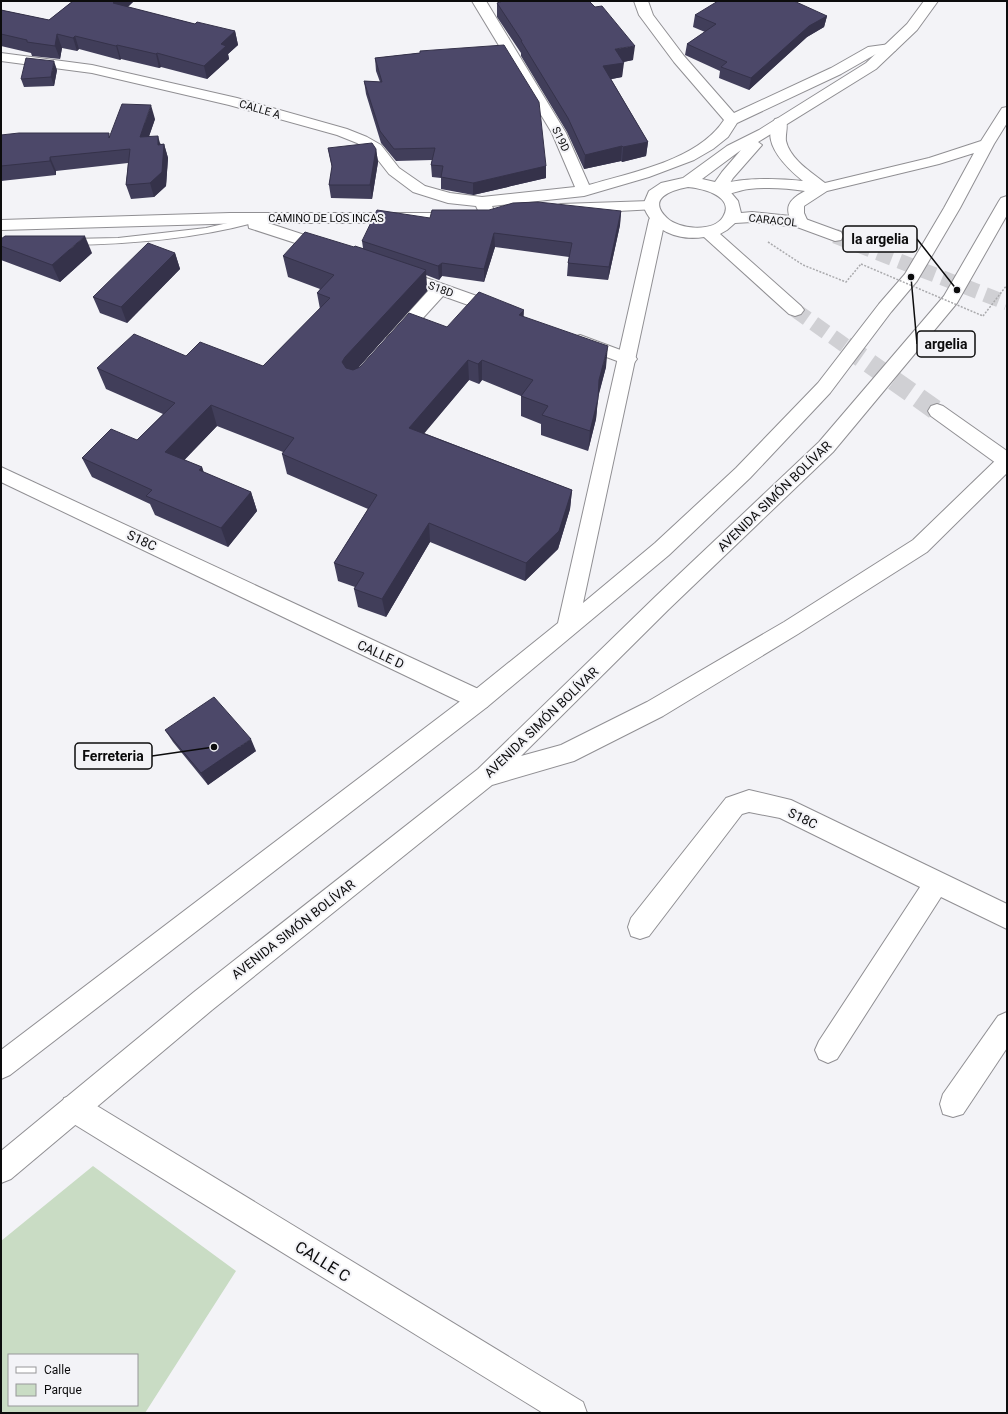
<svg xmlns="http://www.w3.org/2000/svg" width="1008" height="1414" viewBox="0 0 1008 1414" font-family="Roboto,sans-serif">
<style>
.green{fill:#c9dcc4;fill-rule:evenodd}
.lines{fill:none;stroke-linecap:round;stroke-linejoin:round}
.secondary-tunnel-far1{stroke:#d0d0d4;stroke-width:15;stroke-dasharray:15 8;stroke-linecap:butt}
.secondary-tunnel{stroke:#d0d0d4;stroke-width:20;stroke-dasharray:20 10;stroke-linecap:butt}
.lane-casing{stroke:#908f93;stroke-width:2}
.street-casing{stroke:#908f93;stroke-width:2}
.secondary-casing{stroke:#908f93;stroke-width:2}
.highway-casing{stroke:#908f93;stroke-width:2}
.path{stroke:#aaaaad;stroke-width:1.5;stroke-dasharray:2 1.5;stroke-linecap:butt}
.lane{fill:#fff;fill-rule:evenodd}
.street{fill:#fff;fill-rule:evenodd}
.secondary{fill:#fff;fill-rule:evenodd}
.highway{fill:#fff;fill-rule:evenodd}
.path-bridge{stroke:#aaaaad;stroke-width:1.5;stroke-dasharray:2 1.5;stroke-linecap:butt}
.wall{fill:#413e5a}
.shaded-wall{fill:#35324a}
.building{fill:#4c4869;stroke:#35324a}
.labels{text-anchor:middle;stroke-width:4;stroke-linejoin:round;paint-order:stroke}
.far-street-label{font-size:11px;fill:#0c0c0d;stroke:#f3f3f7}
.street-label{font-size:13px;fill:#0c0c0d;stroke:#f3f3f7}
.near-street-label{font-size:16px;fill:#0c0c0d;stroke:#f3f3f7}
.leader{fill:none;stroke:#0c0c0d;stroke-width:1.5}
.callout-dot{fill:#0c0c0d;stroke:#f3f3f7;stroke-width:1.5}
.callout{fill:#f3f3f7;stroke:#0c0c0d;stroke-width:1.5}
.callout-label{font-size:14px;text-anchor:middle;font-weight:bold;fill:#0c0c0d}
</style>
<rect width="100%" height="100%" fill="#f3f3f7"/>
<path class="green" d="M93,1166l143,105 -91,142h-144v-172zM9,1355h128v50h-128z"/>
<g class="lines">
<g class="secondary-tunnel-far1">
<polyline points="835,236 1007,303"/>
<polyline points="795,310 847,347"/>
</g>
<polyline class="secondary-tunnel" points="845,346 937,411"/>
<defs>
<path id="lane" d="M249,218l4,1 1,2 -1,2c-60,16 -122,21 -184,22l-5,-3 5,-3 49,-1 88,-10z"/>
<g id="street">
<path d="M472,1h14l80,132 23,52c44,-13 109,-25 135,-65l-50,-58 -35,-47 -5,-14h14l5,14 31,41 50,57 97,-45 37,-21 22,-3 5,1 2,3 -2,3 -19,3 -35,20 -104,49 -9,14 -15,12 -19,11 -45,17 -65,19 -92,10 5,11 -2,4 -6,1 -6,-1 -7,-15 -28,-3 -35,-11 -24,-18 -18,-23 -14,-8 -20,-8 -108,-30 -137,-32 -91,-12v-8l91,12 145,33 110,31 20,8 14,8 18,23 26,18 25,7 32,4 93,-10 -23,-54z"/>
<polygon points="650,201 656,203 658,206 656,209 561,214 555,212 553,209 555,206 561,204"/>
<polygon points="230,213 460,213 466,214 468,218 466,222 460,223 268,223 332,244 334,248 332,252 326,253 249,228 248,223 1,230 1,220"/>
<polygon points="398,268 505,306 508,310 505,314 499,316 443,296 402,341 396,343 390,341 387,337 390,333 429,290 392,277 390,273 392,269"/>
<polygon points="580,335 634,355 637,359 634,363 628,365 574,345 571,341 574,337"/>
<polygon points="1,467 487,693 490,700 487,707 479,709 471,707 1,482"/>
<polygon points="749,790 791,800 1007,904 1007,929 941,897 837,1059 828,1063 819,1059 815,1050 819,1041 920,887 780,818 749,812 742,814 649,936 640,939 631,936 628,927 631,918 726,798"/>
<polygon points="1007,1012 1007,1048 963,1114 953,1117 943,1114 940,1104 943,1094 998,1016"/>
<polygon points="74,1095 84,1098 583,1402 587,1413 543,1413 64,1118 61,1108 64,1098"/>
</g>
<g id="secondary">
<path d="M924,1h14l-21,29 -41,39 -118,73 4,3 -29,33 -6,10 11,13 3,12 11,-1 48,5 41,15 2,4 -2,4 -6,1 -38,-14 -45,-5 -17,1 -8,7 -7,4 81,72 3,4 -3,4 -6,2 -6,-2 -85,-77c-26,4 -52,-6 -61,-32l6,-14 12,-8 22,-5 44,-32 32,-16 107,-67 41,-39zM741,150l-19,22 -7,10 -13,-3zM688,187c13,1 48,9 35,30 -10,16 -45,12 -56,1 -21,-20 5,-28 21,-31z"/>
<polygon points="937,404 943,406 1007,451 1007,468 1000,466 931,416 928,411 931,406"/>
</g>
<g id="highway">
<path d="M1007,107v16l-13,21 -34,64 -43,73 -26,31 -61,81 -80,85 -81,77 -182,152 -477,368 -9,4v-29l470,-357 87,-70 91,-403 2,-4 6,-1 6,1 2,4 -82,383 72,-60 81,-75 82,-85 61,-79 26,-30 39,-66 30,-55 -35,11 -112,27 -23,15v7l4,9 -2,4 -6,1 -6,-1c-11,-18 -6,-26 11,-35 -19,-3 -37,-4 -56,-2 -11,1 -23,8 -34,5l-2,-3c11,-16 72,-12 90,-10 -16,-13 -44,-39 -28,-62l5,-1 5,1c4,6 0,14 1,22 4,18 25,31 39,42l104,-25 52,-17 21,-33z"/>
<polygon points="1007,196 1007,215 957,303 833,452 669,609 521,756 561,745 647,702 784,622 913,540 1000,456 1007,454 1007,473 927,552 798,634 663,716 574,761 492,785 212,1010 11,1179 1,1183 1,1151 194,992 478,769 655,597 819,442 944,296 999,201 1001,198"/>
</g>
</defs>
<use href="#lane" class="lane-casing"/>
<use href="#street" class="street-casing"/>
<use href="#secondary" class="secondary-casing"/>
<use href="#highway" class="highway-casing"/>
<g class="path">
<polyline points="768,242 803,265 846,282 861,264"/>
<polyline points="983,316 1007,285"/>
</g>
<use href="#lane" class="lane"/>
<use href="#street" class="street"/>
<use href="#secondary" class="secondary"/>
<use href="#highway" class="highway"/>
<polyline class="path-bridge" points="861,264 983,316"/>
</g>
<g class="wall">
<polygon points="73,1 134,1 128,7 195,24 235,31 238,45 228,54 229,59 207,79 161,67 159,68 121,59 120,60 79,49 77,51 62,48 60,59 32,56 31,53 1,46 1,10 49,20"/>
<polygon points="497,3 633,60 623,62 622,77 611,79 648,142 646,156 622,162 621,161 584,169 567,132 521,56 521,53 497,17"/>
<polygon points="695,15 827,16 824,27 807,37 749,90 719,78 720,71 685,55 687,44 705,32 693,27"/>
<polygon points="420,51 546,166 546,178 473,195 441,189 441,178 432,177 431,165 432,160 396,161 381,143 366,94 364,81 380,82 376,71 375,58 420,53"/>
<polygon points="57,70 54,86 24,87 21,79"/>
<polygon points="155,119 149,136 161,144 164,144 168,158 166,186 154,197 131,199 126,185 128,163 56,171 56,175 1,181 1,135 110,136"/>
<polygon points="328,148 376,149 378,162 372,199 331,198 329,185 332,168"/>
<polygon points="621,211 620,225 608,280 567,276 568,263 569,257 495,247 484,282 442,276 439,280 426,275 427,291 358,368 447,327 524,317 606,367 598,398 596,419 588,451 541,435 541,424 521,416 521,396 482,380 479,384 469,380 424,433 572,490 570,509 558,549 525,581 430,542 386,617 358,607 354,589 355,587 338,581 334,563 368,509 287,474 282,454 283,452 217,426 184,460 202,467 203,472 251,492 257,511 228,547 155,515 150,504 92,477 82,458 137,440 163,414 106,389 97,368 186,356 263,366 320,309 317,293 320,289 288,277 283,256 354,247 363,248 362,241 430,218"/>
<polygon points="1,239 92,253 60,282 1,260"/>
<polygon points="175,253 180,269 127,323 100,313 93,297"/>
<polygon points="165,730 256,751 208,785 173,742"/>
</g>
<g class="shaded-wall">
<polygon points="115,1 134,1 117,16 113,3"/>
<polygon points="827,16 824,27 807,37 749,90 751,78 809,26"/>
<polygon points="235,31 238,45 228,54 229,59 207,79 204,66 221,44"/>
<polygon points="57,34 62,48 60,59 55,46"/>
<polygon points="75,36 79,49 77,51 73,38"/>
<polygon points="117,45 121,59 120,60 116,46"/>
<polygon points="635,46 633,60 614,64 615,49"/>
<polygon points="157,53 161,67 159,68 156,54"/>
<polygon points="54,61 57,70 54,86 51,77"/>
<polygon points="624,63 622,77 602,81 603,66"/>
<polygon points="151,105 155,119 144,151 140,137"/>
<polygon points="158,136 162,150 158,145"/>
<polygon points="648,142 646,156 622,162 623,147"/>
<polygon points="164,144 168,158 166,186 154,197 150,183"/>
<polygon points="622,146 621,161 584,169 585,155"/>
<polygon points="376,149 378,162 372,199 370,185"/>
<polygon points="50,157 56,171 56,175 50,161"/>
<polygon points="546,166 546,178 473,195 473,183"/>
<polygon points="621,211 620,225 608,280 609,267"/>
<polygon points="494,233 495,247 484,282 484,269"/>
<polygon points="85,236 92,253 60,282 52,265"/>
<polygon points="175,253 180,269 127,323 121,307"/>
<polygon points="442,263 442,276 439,280 438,266"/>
<polygon points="426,270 427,291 349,378 342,362 345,357"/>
<polygon points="524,310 523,331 519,315"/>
<polygon points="608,346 606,367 597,400 599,380"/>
<polygon points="468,360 469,380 412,448 409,428"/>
<polygon points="482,360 482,380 479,384 478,364"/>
<polygon points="598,399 596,419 588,451 590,431"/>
<polygon points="211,405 217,426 173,472 165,452"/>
<polygon points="202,467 209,487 199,470"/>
<polygon points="572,490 570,509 558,549 525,581 526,563"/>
<polygon points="251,492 257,511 228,547 221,528"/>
<polygon points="429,523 430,542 386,617 382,599"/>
<polygon points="251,739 256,751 208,785 201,773"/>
</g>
<g class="building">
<polygon points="73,1 115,1 113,3 195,24 197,22 235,31 221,44 226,46 204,66 157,53 156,54 117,45 116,46 75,36 73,38 57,34 55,46 27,42 27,40 1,34 1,10 49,20"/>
<polygon points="503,1 589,1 595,7 602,6 635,46 615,49 624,63 603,66 648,142 623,147 622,146 585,155 568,118 521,41 522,41 497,3"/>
<polygon points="718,1 794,1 827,16 809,26 751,78 721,67 727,62 687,44 716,24 695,15"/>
<polygon points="504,45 539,102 546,166 473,183 441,177 443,166 431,165 435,148 394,149 380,131 364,81 382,82 375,58 420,53 420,51"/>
<polygon points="26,58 54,61 51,77 21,79"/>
<polygon points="122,104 151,105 140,137 158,136 158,145 164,144 162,172 150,183 126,185 130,149 50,157 50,161 1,166 1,135 19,133 109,133 109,138"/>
<polygon points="372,143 376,149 370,185 329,185 332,166 328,148"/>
<polygon points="538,202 621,211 609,267 568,263 572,243 494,233 484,269 442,263 438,266 362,241 377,210 430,218 432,210 489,210 513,203"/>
<polygon points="305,232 354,247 355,246 426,270 345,357 342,362 346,368 353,370 360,367 409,313 447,327 479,292 524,310 519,315 608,346 599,380 598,399 590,431 542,415 548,406 521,396 533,380 482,360 478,364 468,360 409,428 572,490 559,531 526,563 429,523 382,599 354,589 364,573 334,563 377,495 282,454 294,438 211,405 165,452 202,467 199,470 251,492 221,528 146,496 152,490 82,458 111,429 137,440 175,403 97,368 134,334 186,356 200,342 263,366 330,298 317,293 334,275 283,256"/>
<polygon points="5,236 85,236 52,265 1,246 1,239"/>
<polygon points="148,243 175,253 121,307 93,297"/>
<polygon points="214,697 251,739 201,773 165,730"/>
</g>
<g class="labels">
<g class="far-street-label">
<text transform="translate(260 109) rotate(16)" y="4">CALLE A</text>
<text transform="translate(561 139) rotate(64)" y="4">S19D</text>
<text x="326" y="222">CAMINO DE LOS INCAS</text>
<text transform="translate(773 220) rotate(6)" y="4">CARACOL</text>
<text transform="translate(441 289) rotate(20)" y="4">S18D</text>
</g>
<g class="street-label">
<text transform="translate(774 496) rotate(-44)" y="5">AVENIDA SIMÓN BOLÍVAR</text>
<text transform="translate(142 540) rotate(25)" y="5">S18C</text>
<text transform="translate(381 654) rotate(25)" y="5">CALLE D</text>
<text transform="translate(541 722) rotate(-44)" y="5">AVENIDA SIMÓN BOLÍVAR</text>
<text transform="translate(803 818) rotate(26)" y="5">S18C</text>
<text transform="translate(293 929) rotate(-38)" y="5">AVENIDA SIMÓN BOLÍVAR</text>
</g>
<g class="near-street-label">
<text transform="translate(323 1261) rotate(32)" y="6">CALLE C</text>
</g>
</g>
<path class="leader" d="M957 290L917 239M911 277L917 344M214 747L152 756"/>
<g class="callout-dot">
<circle cx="957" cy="290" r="4"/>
<circle cx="911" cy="277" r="4"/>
<circle cx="214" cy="747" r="4"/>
</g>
<g class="callout">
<rect x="843" y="226" width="74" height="26" rx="4"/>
<rect x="917" y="331" width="58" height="26" rx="4"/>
<rect x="75" y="743" width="77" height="26" rx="4"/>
</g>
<g class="callout-label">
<text x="880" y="244">la argelia</text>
<text x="946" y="349">argelia</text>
<text x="113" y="761">Ferreteria</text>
</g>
<rect width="1008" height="1414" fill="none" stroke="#0c0c0d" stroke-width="4"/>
<rect x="8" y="1354" width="130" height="52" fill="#f3f3f7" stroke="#979799"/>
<rect x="16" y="1367" width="20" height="6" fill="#ffffff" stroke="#979799"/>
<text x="44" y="1374" font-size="12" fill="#0c0c0d">Calle</text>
<rect x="16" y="1384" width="20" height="12" fill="#c9dcc4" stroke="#979799"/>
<text x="44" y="1394" font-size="12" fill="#0c0c0d">Parque</text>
</svg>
